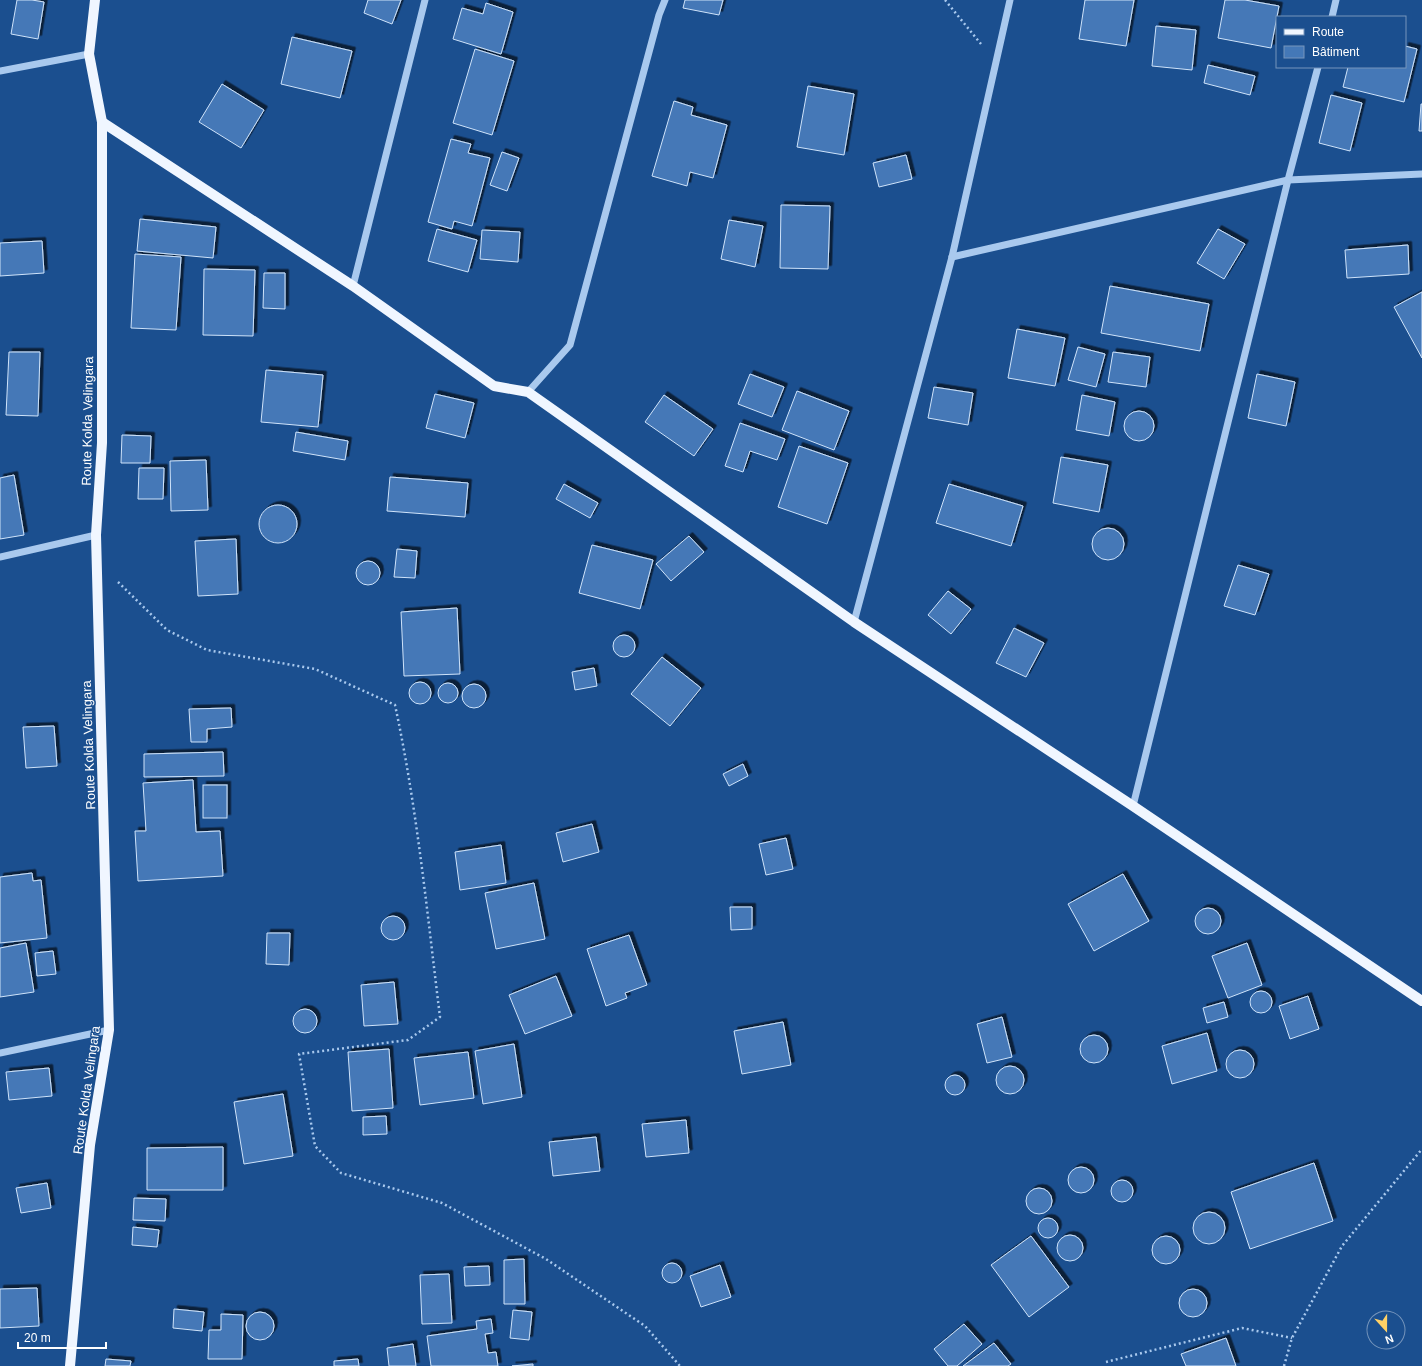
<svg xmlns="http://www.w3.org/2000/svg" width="1422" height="1366" viewBox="0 0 1422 1366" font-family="Helvetica,sans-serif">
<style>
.building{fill:#4478b7;stroke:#cfe3fa;filter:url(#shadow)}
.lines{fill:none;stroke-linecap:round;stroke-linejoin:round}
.path{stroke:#a9c9ee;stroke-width:2.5;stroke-dasharray:2 3;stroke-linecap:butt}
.minor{stroke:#a9c9ee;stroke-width:7}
.major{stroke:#f0f6ff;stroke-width:10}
.labels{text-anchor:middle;stroke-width:3;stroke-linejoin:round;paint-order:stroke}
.street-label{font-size:13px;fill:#fff;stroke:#1b4f8f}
</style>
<defs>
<filter id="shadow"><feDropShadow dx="3.5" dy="-3.5" stdDeviation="0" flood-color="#0009"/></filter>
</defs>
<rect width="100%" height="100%" fill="#1b4f8f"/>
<g class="building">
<polygon points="17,0 32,0 44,2 38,39 11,34"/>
<polygon points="368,0 401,0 392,24 364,13"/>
<polygon points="685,0 723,0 719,15 683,8"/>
<polygon points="1085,0 1134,0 1126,46 1079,39"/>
<polygon points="1225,0 1245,0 1279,6 1271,48 1218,38"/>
<polygon points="486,3 513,12 501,54 453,39 462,8 483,14"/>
<polygon points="1156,26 1196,30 1192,70 1152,66"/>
<polygon points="292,37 352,51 340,98 281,84"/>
<polygon points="1405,46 1417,49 1404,102 1343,87 1348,67 1405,67"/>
<polygon points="475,49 514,61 492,135 453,123"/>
<polygon points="1208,65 1255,76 1250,95 1204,83"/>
<polygon points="222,84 264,110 241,148 199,122"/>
<polygon points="808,86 854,94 844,155 797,147"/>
<polygon points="1331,95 1362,103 1350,151 1319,143"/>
<polygon points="674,101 693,107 691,115 727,125 713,178 690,172 687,186 652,176"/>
<polygon points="1421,104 1422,104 1422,131 1419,131"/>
<polygon points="451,139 471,144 468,153 490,158 472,226 454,221 452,229 428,222"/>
<polygon points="502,152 519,158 507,191 490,185"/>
<polygon points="906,155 912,179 879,187 873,163"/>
<polygon points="781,205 830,206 828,269 780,268"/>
<polygon points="140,219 216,227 213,258 137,251"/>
<polygon points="729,220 763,226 755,267 721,259"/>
<polygon points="437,229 477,240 468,272 428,261"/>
<polygon points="1218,229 1245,244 1224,279 1197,263"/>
<polygon points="482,230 520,232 518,262 480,259"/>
<polygon points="42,241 44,273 0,276 0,243"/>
<polygon points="1408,245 1409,274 1347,278 1345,250"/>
<polygon points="135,254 181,257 176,330 131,328"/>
<polygon points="204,269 255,270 253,336 203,335"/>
<polygon points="264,273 285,273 285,309 263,308"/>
<polygon points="1110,286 1209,304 1200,351 1101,333"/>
<polygon points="1422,292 1422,358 1394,307"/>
<polygon points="1017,329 1065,338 1055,386 1008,378"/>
<polygon points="1078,347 1105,354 1096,387 1068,380"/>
<polygon points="9,352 40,352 38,416 6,415"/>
<polygon points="1113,352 1150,357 1146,387 1108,382"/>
<polygon points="266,370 323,375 318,427 261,422"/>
<polygon points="750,374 784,387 772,417 738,404"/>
<polygon points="1257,374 1295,382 1286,426 1248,418"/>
<polygon points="934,387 973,393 968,425 928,418"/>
<polygon points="797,391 849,411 834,450 782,430"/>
<polygon points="435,394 474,403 465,438 426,428"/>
<polygon points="664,395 713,429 694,456 645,422"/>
<polygon points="1082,395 1115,402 1109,436 1076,430"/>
<circle cx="1139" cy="426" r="15"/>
<polygon points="740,423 785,439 777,460 750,451 743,472 725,466"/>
<polygon points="296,432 348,441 345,460 293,451"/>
<polygon points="122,435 151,436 150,463 121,463"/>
<polygon points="799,446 848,463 827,524 778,507"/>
<polygon points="1061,457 1108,465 1099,512 1053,503"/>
<polygon points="206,460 208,510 171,511 170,461"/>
<polygon points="139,468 164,468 163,499 138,499"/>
<polygon points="14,475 24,535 0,539 0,478"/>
<polygon points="390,477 468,483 465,517 387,511"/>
<polygon points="564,484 598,503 590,518 556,499"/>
<polygon points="949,484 1023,506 1011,546 936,523"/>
<circle cx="278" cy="524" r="19"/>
<circle cx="1108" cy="544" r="16"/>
<polygon points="689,536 704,552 671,581 656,564"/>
<polygon points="236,539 238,594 198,596 195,541"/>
<polygon points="592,545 653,560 640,609 579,593"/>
<polygon points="397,549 417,551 415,578 394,577"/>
<circle cx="368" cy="573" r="12"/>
<polygon points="1238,565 1269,574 1255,615 1224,606"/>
<polygon points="948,591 971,609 951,634 928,615"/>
<polygon points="457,608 460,674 404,676 401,612"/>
<polygon points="1014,628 1044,643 1026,677 996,663"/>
<circle cx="624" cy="646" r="11"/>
<polygon points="662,657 701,688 670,726 631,694"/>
<polygon points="594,668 597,686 575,690 572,672"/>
<circle cx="420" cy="693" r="11"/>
<circle cx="448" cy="693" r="10"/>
<circle cx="474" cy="696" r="12"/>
<polygon points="231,708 232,727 207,729 207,742 191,742 189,709"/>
<polygon points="54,726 57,766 26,768 23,727"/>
<polygon points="223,752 224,776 144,777 144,754"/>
<polygon points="743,764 748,776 729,786 723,774"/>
<polygon points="193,780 196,832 220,831 223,876 138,881 135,831 146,831 143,783"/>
<rect x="203" y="785" width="24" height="33"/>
<polygon points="592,824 599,852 563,862 556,833"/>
<polygon points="786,838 793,869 766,875 759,844"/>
<polygon points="501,845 506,883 460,890 455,852"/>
<polygon points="32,873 33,881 41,880 47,938 0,943 0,877"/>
<polygon points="1123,874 1149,921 1094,951 1068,904"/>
<polygon points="534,883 545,939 496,949 485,893"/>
<polygon points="730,907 752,907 752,929 731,930"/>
<circle cx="1208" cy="921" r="13"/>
<circle cx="393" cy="928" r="12"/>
<polygon points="267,933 290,933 289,965 266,964"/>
<polygon points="629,935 647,985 625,993 627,998 606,1006 587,949"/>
<polygon points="26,943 34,992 0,997 0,948"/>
<polygon points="1247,943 1262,985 1228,998 1212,956"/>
<polygon points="53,951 56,974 37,976 35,953"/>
<polygon points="556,976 572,1016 525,1034 509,995"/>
<polygon points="394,982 398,1024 364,1026 361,985"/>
<circle cx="1261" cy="1002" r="11"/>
<polygon points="1308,996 1319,1029 1290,1039 1279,1006"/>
<polygon points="1224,1002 1228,1017 1207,1023 1203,1008"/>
<circle cx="305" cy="1021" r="12"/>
<polygon points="1002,1017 1012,1057 987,1063 977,1024"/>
<polygon points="783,1022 791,1065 742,1074 734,1031"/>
<polygon points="1207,1033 1217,1071 1172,1084 1162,1046"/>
<circle cx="1094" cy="1049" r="14"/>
<polygon points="514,1044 522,1097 483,1104 475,1051"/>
<polygon points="389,1049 393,1108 352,1111 348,1052"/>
<circle cx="1240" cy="1064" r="14"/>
<polygon points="468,1052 474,1098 420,1105 414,1058"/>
<circle cx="1010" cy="1080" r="14"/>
<polygon points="49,1068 52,1096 9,1100 6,1072"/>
<circle cx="955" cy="1085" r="10"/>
<polygon points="283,1094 293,1156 244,1164 234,1102"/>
<polygon points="386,1116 387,1134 363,1135 363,1117"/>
<polygon points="686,1120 689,1153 646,1157 642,1124"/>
<polygon points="596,1137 600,1171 553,1176 549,1142"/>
<polygon points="223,1147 223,1190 147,1190 147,1148"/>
<polygon points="1314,1163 1333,1221 1250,1249 1231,1192"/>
<circle cx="1081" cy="1180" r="13"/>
<circle cx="1122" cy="1191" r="11"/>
<polygon points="47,1183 51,1208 21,1213 16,1188"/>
<circle cx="1039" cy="1201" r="13"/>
<polygon points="134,1198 166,1199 165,1221 133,1220"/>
<circle cx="1209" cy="1228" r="16"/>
<circle cx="1048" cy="1228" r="10"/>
<polygon points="133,1227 159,1230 157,1247 132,1245"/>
<circle cx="1070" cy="1248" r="13"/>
<polygon points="1031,1236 1069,1287 1029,1317 991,1265"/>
<circle cx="1166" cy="1250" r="14"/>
<polygon points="524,1259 525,1304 504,1304 504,1260"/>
<circle cx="672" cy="1273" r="10"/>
<polygon points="720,1265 731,1297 701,1307 690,1276"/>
<polygon points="489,1266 490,1285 465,1286 464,1267"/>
<polygon points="449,1274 452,1323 422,1324 420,1275"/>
<polygon points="37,1288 39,1326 0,1328 0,1289"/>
<circle cx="1193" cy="1303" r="14"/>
<polygon points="174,1309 204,1312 202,1331 173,1328"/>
<polygon points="513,1310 532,1312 529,1340 510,1338"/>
<circle cx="260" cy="1326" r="14"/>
<polygon points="221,1314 243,1315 242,1359 208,1359 209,1330 221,1330"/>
<polygon points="491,1319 493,1333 485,1334 488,1353 496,1352 498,1366 431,1366 427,1336 477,1329 476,1321"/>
<polygon points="964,1324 982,1344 957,1366 948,1366 934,1349"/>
<polygon points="1226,1338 1236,1366 1186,1366 1181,1354"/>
<polygon points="994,1343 1011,1364 1008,1366 963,1366"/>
<polygon points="413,1344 416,1366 389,1366 387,1348"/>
<polygon points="106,1359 131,1361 130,1366 105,1366"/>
<polygon points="358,1359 359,1366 334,1366 334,1361"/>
<polygon points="533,1364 533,1366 512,1366"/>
</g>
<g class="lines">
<g class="path">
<polyline points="945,0 981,44"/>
<path d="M118,582l49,48 40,20 108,19 80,36c22,102 32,207 45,312l-32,23 -109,14 16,92 26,27 101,30 104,56 99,67 35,40"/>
<polyline points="1106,1362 1242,1328 1292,1338"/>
<polyline points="1284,1366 1292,1338 1342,1246 1422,1149"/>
</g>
<g class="minor">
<polyline points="1332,17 1336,0"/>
<polyline points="0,71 89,54"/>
<polyline points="952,257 1288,180 1422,174"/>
<polyline points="353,286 425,0"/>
<polyline points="528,392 570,345 659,15 665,0"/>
<polyline points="0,557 96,535"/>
<polyline points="854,622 952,257 1010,0"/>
<polyline points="1133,806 1288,180 1318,67"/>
<polyline points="0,1053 109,1030"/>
</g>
<g class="major">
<polyline points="102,122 353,286 494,386 528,392 854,622 1133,806 1422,1001"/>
<polyline points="70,1366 90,1145 109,1030 96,535 102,443 102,122 89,54 95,0"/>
</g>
</g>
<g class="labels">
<g class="street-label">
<text transform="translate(87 421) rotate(-89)" y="5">Route Kolda Velingara</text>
<text transform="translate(88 745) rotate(-92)" y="5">Route Kolda Velingara</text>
<text transform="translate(86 1090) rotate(-82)" y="5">Route Kolda Velingara</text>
</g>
</g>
<rect x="1276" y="16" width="130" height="52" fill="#1b4f8f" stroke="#7695bc"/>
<rect x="1284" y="29" width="20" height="6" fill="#f0f6ff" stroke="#7695bc"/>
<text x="1312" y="36" font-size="12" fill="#ffffff">Route</text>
<rect x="1284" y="46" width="20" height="12" fill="#4478b7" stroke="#7695bc"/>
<text x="1312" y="56" font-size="12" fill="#ffffff">Bâtiment</text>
<g transform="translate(1386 1330) rotate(159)"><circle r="19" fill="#1b4f8f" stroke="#7695bc"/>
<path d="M0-3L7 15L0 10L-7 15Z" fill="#ffd166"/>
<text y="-6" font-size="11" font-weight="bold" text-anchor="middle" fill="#ffffff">N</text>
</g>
<path d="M18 1342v6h88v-6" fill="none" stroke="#ffffff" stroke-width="2"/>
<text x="24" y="1342" font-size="12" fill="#ffffff" stroke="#1b4f8f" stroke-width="3" paint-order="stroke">20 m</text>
</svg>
